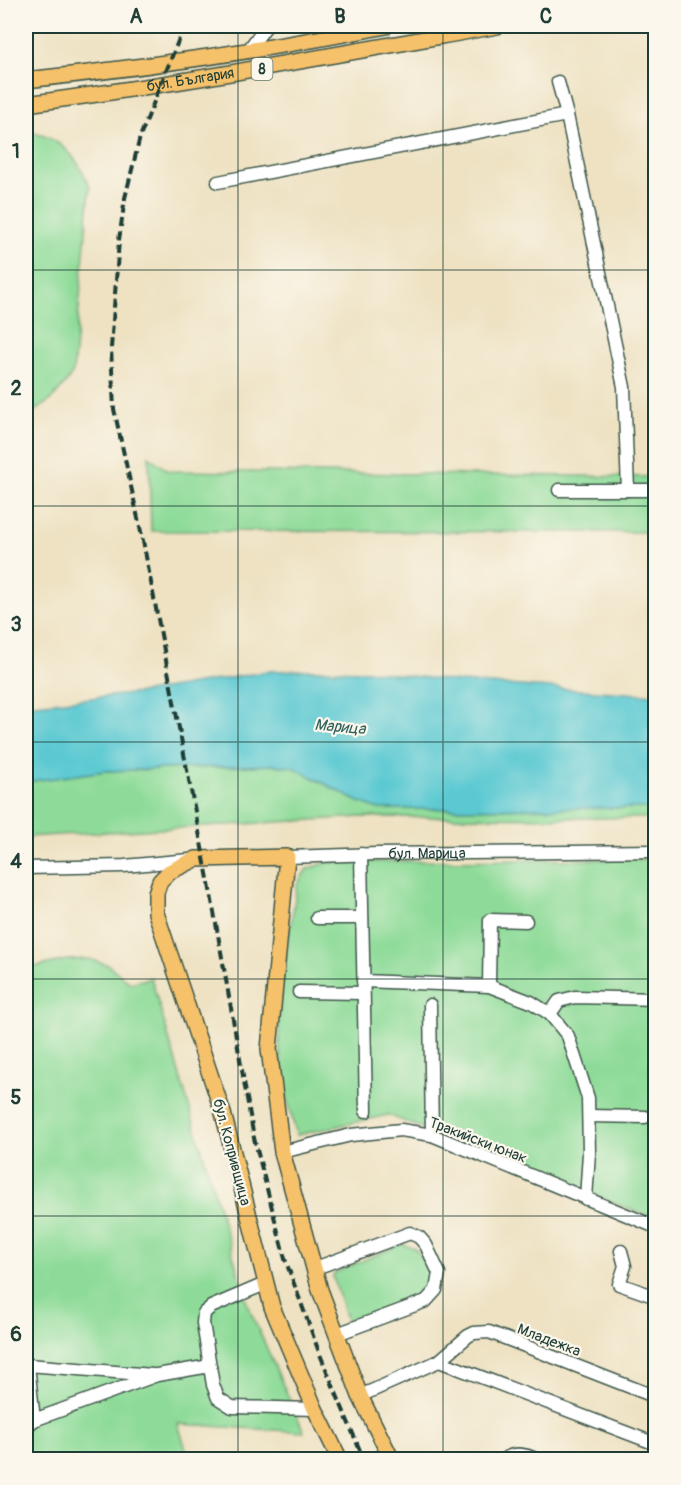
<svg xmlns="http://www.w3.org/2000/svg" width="681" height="1485" viewBox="0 0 681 1485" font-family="Pangolin,sans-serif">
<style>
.green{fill:#8edb99;stroke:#568c66;stroke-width:1.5}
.water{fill:#5cc9d2;stroke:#3e8383;stroke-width:1.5}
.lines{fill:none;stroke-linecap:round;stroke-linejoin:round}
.minor-casing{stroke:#3e5649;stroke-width:15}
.major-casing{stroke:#3e5649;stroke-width:18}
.minor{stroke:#fff;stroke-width:12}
.major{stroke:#f5c16b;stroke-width:15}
.rail{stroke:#1f3d34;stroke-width:4;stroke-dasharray:9 4.5;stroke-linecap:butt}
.grid{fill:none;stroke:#1f3d34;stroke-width:1.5;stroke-opacity:0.55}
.labels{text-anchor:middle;stroke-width:4.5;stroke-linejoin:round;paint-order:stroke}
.shield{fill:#fbf7ec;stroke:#61756b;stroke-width:1.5}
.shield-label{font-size:14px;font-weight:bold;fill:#1f3d34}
.street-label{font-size:15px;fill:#1f3d34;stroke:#fbf7ec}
.water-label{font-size:16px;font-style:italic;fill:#2e605c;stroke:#fbf7ec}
.neatline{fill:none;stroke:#1f3d34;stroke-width:2}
.grid-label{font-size:20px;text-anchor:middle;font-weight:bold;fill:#1f3d34}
</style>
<rect width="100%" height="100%" fill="#fbf7ec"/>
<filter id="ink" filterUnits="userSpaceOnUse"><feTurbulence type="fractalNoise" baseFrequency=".0167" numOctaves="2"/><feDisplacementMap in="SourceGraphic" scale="12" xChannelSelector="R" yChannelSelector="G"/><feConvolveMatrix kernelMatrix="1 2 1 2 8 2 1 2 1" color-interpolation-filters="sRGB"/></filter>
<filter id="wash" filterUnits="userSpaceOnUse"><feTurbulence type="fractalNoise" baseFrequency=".008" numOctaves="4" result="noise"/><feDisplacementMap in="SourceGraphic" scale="24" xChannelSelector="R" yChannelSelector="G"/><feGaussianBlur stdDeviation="1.35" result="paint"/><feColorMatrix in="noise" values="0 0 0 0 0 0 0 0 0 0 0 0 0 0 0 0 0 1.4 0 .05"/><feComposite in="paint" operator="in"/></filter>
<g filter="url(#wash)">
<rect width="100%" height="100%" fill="#eee2c3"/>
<g class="green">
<path d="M26,132c33,3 53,26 64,56l-17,184c-13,21 -25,33 -47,43z"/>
<polygon points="149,456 168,471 655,477 655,532 151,531"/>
<polygon points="274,765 293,767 359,802 379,809 655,808 655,818 362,817 26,837 26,782 105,771"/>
<path d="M655,859v360l-267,-104 -91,20c-12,-40 -21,-85 -18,-127 4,-41 12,-82 18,-123l10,-16 22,-7z"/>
<polygon points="89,959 108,965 130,983 151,978 248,1306 304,1432 178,1424 189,1459 26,1459 26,971 30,968 67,960"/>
<path d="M401,1244c14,2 19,8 24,20 3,6 9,15 6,22 -6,16 -64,32 -81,37l-4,-4 -13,-43 1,-3z"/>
</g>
<polygon class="water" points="314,670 371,671 460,682 655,695 655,808 379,809 359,802 293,767 274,765 105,771 26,782 26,705 140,693 270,671"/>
</g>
<g filter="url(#ink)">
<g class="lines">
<defs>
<g id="minor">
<polyline points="247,52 266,26"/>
<polyline points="558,82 567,115 624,387 628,490"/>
<polyline points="218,182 567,115"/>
<polyline points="559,490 656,490"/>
<polyline points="361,854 366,1111"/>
<path id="s1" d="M287,857l90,-3 279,-3"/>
<polyline points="26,868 124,866 189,860"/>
<polyline points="317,918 362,918"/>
<polyline points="363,981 489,986 531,1002 550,1014"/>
<polyline points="489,986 490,920 526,921"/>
<polyline points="299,992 363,993"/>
<polyline points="430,1005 432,1135"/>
<polyline points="589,1116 645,1117"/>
<polyline points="282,1152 351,1135 401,1130 432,1135 656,1227"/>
<polyline points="586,1199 589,1153 588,1098 568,1036 550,1014 559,1001 575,997 656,999"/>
<polyline points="621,1251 625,1266 619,1284 656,1297"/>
<polyline points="313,1269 410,1233 419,1237 426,1245 439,1273 436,1290 426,1301 337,1334"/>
<polyline points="265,1284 211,1307 204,1313 203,1323 213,1385 218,1398 232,1407 315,1409"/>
<polyline points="439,1361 656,1444"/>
<polyline points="26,1364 28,1365 34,1420 26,1427"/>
<polyline points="28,1365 153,1375"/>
<polyline points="360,1396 439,1361 468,1336 474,1333 489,1332 656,1397"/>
<polyline points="34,1420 157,1375 210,1366"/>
<path d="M503,1460c11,-8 23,-6 34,0"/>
</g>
<g id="major">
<path d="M26,80c121,-13 240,-30 360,-54"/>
<path id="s2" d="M26,104c158,-21 314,-50 471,-78"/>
<polyline points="340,1460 315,1409 272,1307 223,1113 156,913 156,893 160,881 169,872 196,859 287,857 269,1049 282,1152 320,1290 360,1396 392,1460"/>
</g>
</defs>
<use href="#minor" class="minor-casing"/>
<use href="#major" class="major-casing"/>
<use href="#minor" class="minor"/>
<use href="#major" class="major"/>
<polyline class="rail" points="184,26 140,137 125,198 119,240 111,348 114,409 143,541 209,884 254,1138 285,1259 319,1352 364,1460"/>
</g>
</g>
<path class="grid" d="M238,26v1434M443,26v1434M26,270h630M26,506h630M26,742h630M26,979h630M26,1216h630"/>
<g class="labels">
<rect class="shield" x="251.5" y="58" width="21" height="22" rx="4.5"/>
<g class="shield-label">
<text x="262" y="74">8</text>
</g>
<g class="street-label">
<text dy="5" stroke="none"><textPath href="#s2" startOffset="166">бул. България</textPath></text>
<text dy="5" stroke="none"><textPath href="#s1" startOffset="140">бул. Марица</textPath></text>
<text transform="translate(478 1140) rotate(21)" y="5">Тракийски юнак</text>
<text transform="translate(232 1152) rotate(75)" y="5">бул. Копривщица</text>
<text transform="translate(549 1340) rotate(21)" y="5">Младежка</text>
</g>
<g class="water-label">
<text transform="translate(340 726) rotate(5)" y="6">Марица</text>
</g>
</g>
<rect width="681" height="1485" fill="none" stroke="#fbf7ec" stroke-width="66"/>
<rect x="33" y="33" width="615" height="1419" class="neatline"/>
<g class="grid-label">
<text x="136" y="23">A</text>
<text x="340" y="23">B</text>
<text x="546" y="23">C</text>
<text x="16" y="158">1</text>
<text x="16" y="395">2</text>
<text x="16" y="631">3</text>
<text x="16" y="868">4</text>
<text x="16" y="1104">5</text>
<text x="16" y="1341">6</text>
</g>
</svg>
